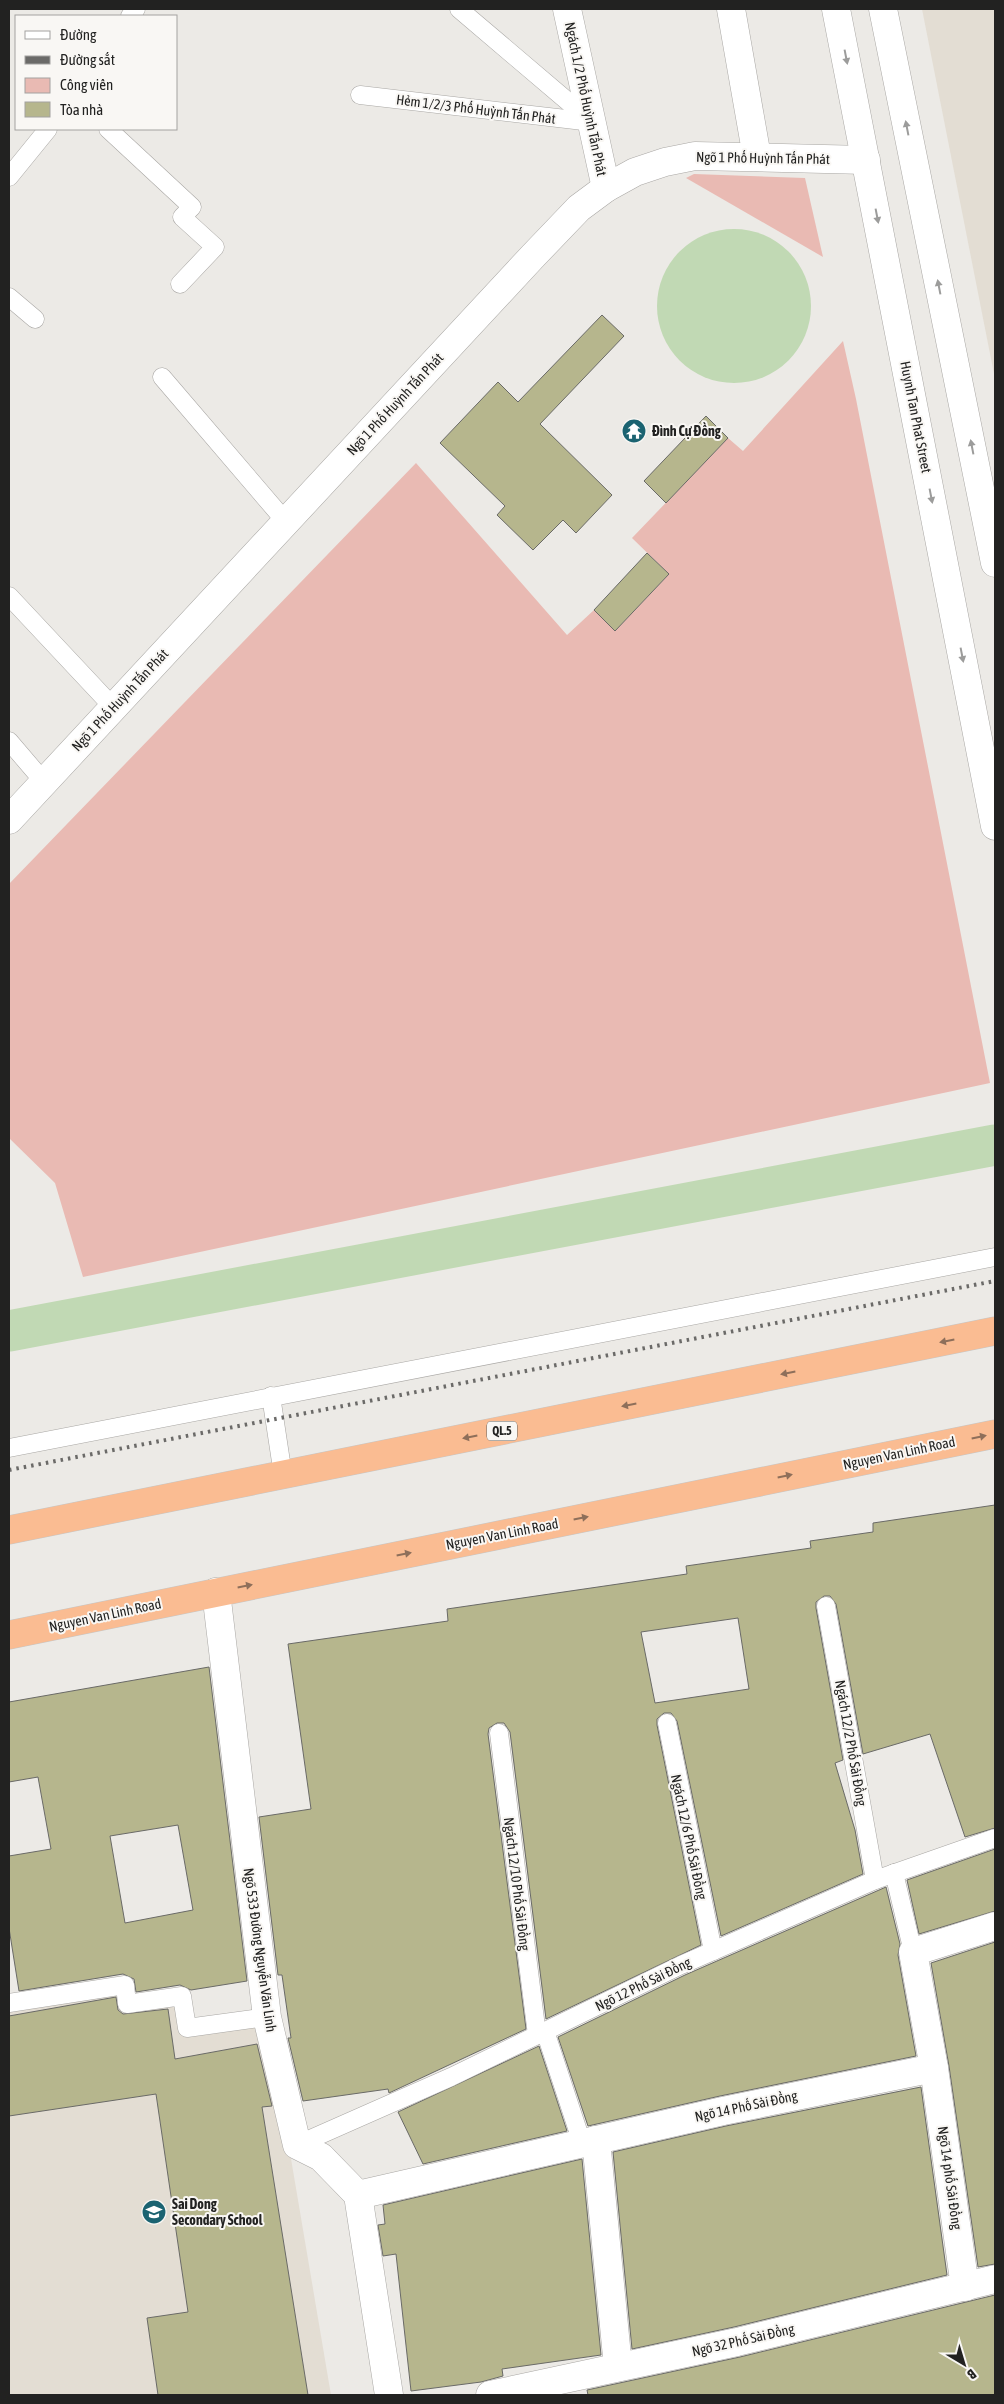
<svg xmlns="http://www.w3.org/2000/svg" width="1004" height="2404" viewBox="0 0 1004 2404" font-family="'Asap Condensed',sans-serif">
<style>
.built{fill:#e3ddd3}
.green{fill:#e9bab3}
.water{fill:#c1d9b4}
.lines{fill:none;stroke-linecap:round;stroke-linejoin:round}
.canal{stroke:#c1d9b4;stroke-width:41}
.building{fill:#b6b68d;stroke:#6a6a67;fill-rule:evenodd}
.service-casing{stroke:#a9a7a4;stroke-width:19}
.minor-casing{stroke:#a9a7a4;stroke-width:29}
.tertiary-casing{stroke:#a9a7a4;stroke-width:29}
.trunk-casing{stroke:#c6c6c5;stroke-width:29}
.service{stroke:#fff;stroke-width:18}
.minor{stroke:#fff;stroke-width:28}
.tertiary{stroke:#fff;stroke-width:28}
.trunk{stroke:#fabc92;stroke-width:28}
.rail{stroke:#6b6a68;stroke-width:4;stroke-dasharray:2.5 5;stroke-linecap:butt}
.oneway{fill:#9c9c9b}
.oneway2{fill:#8e6f5a}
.labels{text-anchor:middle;stroke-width:4;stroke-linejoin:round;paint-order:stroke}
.shield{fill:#f9f7f4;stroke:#626260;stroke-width:1}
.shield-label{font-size:12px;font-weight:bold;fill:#222221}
.street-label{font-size:14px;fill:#222221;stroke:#f9f7f4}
.poi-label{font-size:14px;font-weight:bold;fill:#222221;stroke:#f9f7f4;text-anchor:start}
</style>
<rect width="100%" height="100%" fill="#eceae6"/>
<g class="built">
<polygon points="922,9 995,9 995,379"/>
<polygon points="126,1991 127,2004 182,1996 187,2028 267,2017 331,2395 9,2395 9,2010"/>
</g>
<g class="green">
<polygon points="694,174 805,178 823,257 686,178"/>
<polygon points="843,341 856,399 990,1083 83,1277 55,1183 9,1138 9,884 416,463 567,635 594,610 615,631 669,574 632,538 728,438 743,451"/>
</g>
<circle class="water" cx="734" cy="306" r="77"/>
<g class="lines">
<polyline class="canal" points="9,1331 995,1145"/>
</g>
<g class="building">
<polygon points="602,315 624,336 540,424 612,495 576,533 563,520 533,550 497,515 505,506 440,443 498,382 518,402"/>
<polygon points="706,416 728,438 666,503 644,481"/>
<polygon points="647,553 669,574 615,631 594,610"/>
<path d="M995,1505v323l-30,9 -35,-103 -67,20 -27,-150 -6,-8h-6l-8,6v6l27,152 -8,3 20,67 8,44 -142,62 -44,-215 -6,-8h-7l-7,6v6l44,220 -155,74 -36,-287 -6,-9h-7l-8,5 -1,6 38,295 -137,64 -1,-4 -85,12 -15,-63h3l-9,-63h-4l-19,-158 52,-8 -23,-165 160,-23 -1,-12 240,-35 -1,-8 125,-18 -1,-7 63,-9v-9zM738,1618l11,71 -94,14 -14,-71z"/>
<path d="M209,1667l38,314 -56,9 -11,-5 -44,7 -2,-13 -11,-5 -104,17 -10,-63v-72l42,-7 -13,-72 -29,5v-80zM178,1825l15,85 -68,13 -15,-87z"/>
<polygon points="995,1849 995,1911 919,1934 907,1880"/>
<polygon points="886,1887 900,1944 898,1955 916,2056 720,2096 588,2126 558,2037 685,1975"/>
<polygon points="995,1942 995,2264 978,2267 949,2066 931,1963"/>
<polygon points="116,1997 118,2010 123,2014 168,2009 175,2059 257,2044 272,2106 262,2107 308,2395 158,2395 147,2318 188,2312 156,2094 9,2116 9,2016"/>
<polygon points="539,2046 567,2131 423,2164 398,2112"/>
<polygon points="921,2087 947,2275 734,2327 632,2349 613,2152 726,2126"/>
<polygon points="582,2159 601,2355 502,2369 503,2376 481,2382 411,2391 396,2254 383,2256 378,2225 385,2224 383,2205"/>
<polygon points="995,2295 995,2395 588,2395 587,2390 740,2357"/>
</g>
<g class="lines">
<defs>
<g id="service">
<polyline points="459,9 592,122"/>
<polyline points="130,16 136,9"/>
<polyline points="360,95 592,122"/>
<polyline points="108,129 192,207 182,217 215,247 180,284"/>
<polyline points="9,177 48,129"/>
<polyline points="9,297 35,319"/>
<polyline points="162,377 286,522"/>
<polyline points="9,596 113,707"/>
<polyline points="9,741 44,782"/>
<polyline points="271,1396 283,1475"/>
<polyline points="9,1448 995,1257"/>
<polyline points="826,1606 875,1880"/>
<polyline points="667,1723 713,1951"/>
<polyline points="499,1733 537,2035"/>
<polyline points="894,1873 913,1952"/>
<polyline points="9,2003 125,1985 127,2004 182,1996 187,2028 267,2017"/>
<polyline points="545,2031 582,2143"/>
<polyline points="297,2145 451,2077 681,1965 875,1880 995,1838"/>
</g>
<g id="minor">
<polyline points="567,9 606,188"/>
<polyline points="731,9 757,157"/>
<polyline points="9,820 533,256 579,208 606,188 635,172 665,162 695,156 866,160"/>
<polyline points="216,1592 267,2017 297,2145 321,2157 358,2195 389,2395"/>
<polyline points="934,2068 965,2287"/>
<polyline points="596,2140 618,2367"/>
<polyline points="358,2195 723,2111 934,2068 913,1952 995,1926"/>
<polyline points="490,2395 737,2342 995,2279"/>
</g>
<g id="tertiary">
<polyline points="836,9 995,826"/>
<polyline points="883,9 995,563"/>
</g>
<g id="trunk">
<polyline points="9,1530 995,1331"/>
<polyline points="9,1635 995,1434"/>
</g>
</defs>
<use href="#service" class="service-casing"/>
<use href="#minor" class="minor-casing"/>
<use href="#tertiary" class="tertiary-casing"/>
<use href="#trunk" class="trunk-casing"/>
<use href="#service" class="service"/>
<use href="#minor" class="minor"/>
<use href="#tertiary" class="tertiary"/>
<use href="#trunk" class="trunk"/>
<polyline class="rail" points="9,1470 995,1281"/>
</g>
<defs><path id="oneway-solid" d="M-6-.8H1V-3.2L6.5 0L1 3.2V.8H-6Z" transform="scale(1.25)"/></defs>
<g class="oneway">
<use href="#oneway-solid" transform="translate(846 57) rotate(79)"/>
<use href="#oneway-solid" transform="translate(907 128) rotate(-101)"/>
<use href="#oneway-solid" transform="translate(877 216) rotate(79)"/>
<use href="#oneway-solid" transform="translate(939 287) rotate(-101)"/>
<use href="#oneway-solid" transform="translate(972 447) rotate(-101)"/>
<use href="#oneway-solid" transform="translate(931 496) rotate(79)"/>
<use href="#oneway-solid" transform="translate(962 655) rotate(79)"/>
</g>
<g class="oneway2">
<use href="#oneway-solid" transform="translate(947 1341) rotate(169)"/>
<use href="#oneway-solid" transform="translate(788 1373) rotate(169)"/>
<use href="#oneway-solid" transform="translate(629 1405) rotate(169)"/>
<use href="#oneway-solid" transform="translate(470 1437) rotate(169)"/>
<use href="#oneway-solid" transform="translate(979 1437) rotate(-12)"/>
<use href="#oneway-solid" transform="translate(785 1476) rotate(-12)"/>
<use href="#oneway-solid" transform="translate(581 1518) rotate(-11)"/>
<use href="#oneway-solid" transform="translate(404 1554) rotate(-11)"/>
<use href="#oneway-solid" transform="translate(245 1586) rotate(-11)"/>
</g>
<defs>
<symbol id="temple-disc" viewBox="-11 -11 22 22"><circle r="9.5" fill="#1b6371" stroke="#f9f7f4"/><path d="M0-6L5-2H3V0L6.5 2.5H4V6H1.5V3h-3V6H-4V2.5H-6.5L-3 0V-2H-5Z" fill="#fff"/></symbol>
<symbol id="school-disc" viewBox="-11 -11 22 22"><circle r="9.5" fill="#1b6371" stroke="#f9f7f4"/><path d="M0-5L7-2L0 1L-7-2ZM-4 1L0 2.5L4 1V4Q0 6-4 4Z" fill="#fff"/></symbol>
</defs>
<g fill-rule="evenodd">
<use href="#temple-disc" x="620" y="417" width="28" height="28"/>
<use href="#school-disc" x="140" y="2198" width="28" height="28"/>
</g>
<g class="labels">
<rect class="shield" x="487" y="1421.5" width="30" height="19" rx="4"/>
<g class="shield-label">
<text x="502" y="1435">QL.5</text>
</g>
<g class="street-label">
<text transform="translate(586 99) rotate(78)" y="5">Ngách 1/2 Phố Huỳnh Tấn Phát</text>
<text transform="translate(476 109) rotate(7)" y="5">Hẻm 1/2/3 Phố Huỳnh Tấn Phát</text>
<text transform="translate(763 158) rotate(1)" y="5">Ngõ 1 Phố Huỳnh Tấn Phát</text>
<text transform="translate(395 404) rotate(-47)" y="5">Ngõ 1 Phố Huỳnh Tấn Phát</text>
<text transform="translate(916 417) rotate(79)" y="5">Huynh Tan Phat Street</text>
<text transform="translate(120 700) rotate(-47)" y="5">Ngõ 1 Phố Huỳnh Tấn Phát</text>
<text transform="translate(899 1453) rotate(-12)" y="5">Nguyen Van Linh Road</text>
<text transform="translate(502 1534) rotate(-11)" y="5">Nguyen Van Linh Road</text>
<text transform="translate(105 1615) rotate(-12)" y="5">Nguyen Van Linh Road</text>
<text transform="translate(851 1743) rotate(80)" y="5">Ngách 12/2 Phố Sài Đồng</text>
<text transform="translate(689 1837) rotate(78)" y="5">Ngách 12/6 Phố Sài Đồng</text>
<text transform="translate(517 1884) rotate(83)" y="5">Ngách 12/10 Phố Sài Đồng</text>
<text transform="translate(260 1950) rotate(82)" y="5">Ngõ 533 Đường Nguyễn Văn Linh</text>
<text transform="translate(643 1984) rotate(-26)" y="5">Ngõ 12 Phố Sài Đồng</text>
<text transform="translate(746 2106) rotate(-12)" y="5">Ngõ 14 Phố Sài Đồng</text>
<text transform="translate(950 2178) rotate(82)" y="5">Ngõ 14 phố Sài Đồng</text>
<text transform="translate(743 2340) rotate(-13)" y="5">Ngõ 32 Phố Sài Đồng</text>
</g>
<g class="poi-label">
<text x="652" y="436">Đình Cự Đồng</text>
<text x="172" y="2209">Sai Dong<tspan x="172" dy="16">Secondary School</tspan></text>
</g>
</g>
<rect width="1004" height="2404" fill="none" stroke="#222221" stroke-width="20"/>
<rect x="15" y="15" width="162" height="115" fill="#f9f7f4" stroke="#a3a2a0"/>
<rect x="25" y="31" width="25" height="8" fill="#ffffff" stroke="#a3a2a0"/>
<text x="60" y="40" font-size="15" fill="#222221">Đường</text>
<rect x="25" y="56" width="25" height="8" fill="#6b6a68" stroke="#a3a2a0"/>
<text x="60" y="65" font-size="15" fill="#222221">Đường sắt</text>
<rect x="25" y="78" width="25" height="15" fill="#e9bab3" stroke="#a3a2a0"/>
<text x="60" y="90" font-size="15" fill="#222221">Công viên</text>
<rect x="25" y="102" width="25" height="15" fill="#b6b68d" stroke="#a3a2a0"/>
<text x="60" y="115" font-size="15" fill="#222221">Tòa nhà</text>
<g transform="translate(964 2364) rotate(142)" stroke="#f9f7f4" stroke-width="4" paint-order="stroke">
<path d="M0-4L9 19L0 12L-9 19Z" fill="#222221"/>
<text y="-8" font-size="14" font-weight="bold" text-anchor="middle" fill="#222221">B</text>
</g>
</svg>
